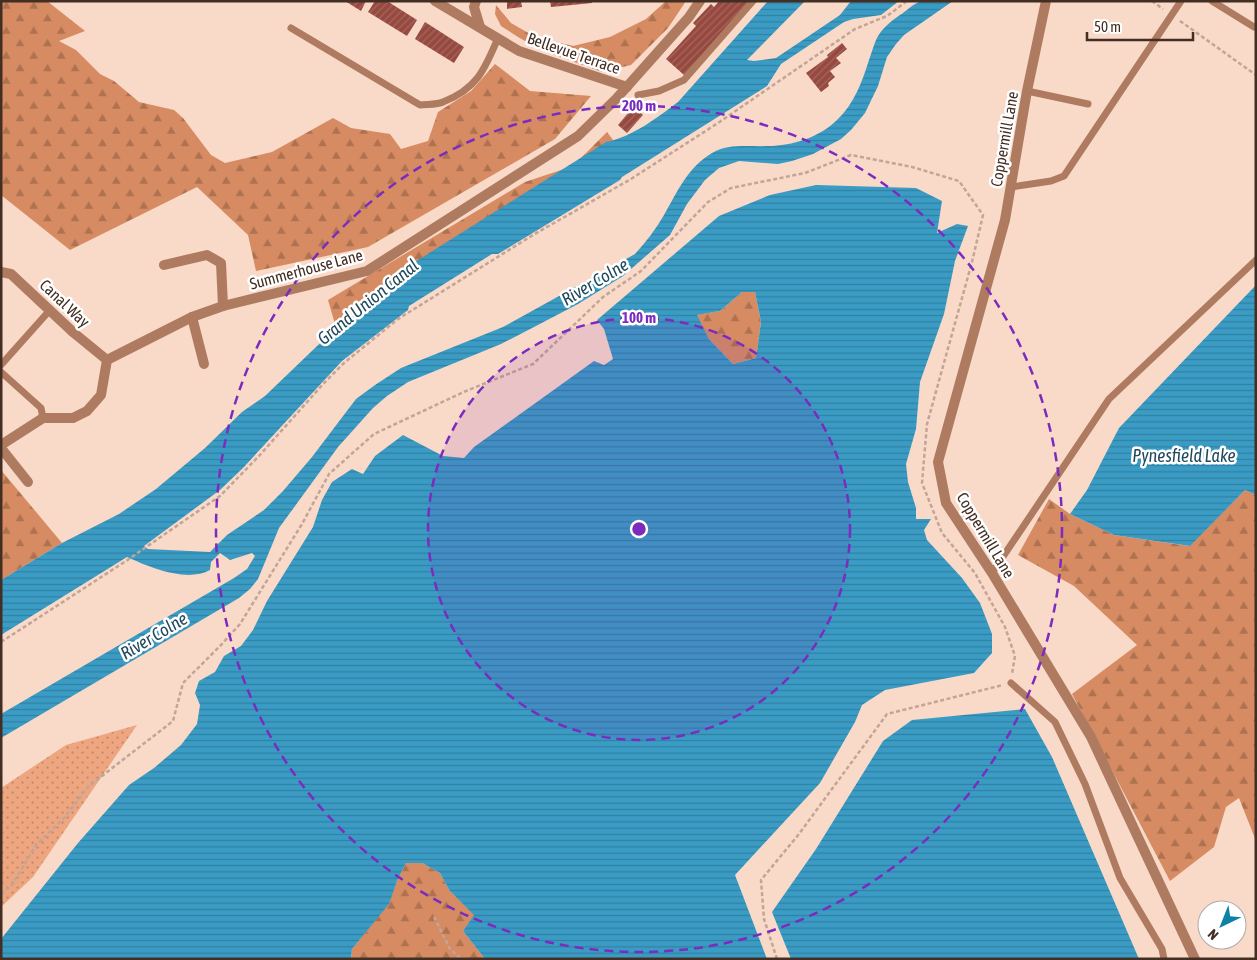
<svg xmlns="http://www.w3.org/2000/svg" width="1257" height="960" viewBox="0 0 1257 960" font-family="'Asap Condensed',sans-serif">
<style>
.grass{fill:url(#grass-dots)}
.forest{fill:url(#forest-firs)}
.water{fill:url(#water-rules);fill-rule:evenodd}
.building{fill:url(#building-hatch)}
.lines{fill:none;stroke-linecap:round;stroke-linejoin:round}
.path{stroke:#c2a596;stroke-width:2.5;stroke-dasharray:4 2.5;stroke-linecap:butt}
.service{stroke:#ae7b60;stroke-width:7}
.minor{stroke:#ae7b60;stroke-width:10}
.ring{fill:none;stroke:#7b2cbf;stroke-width:2.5;stroke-dasharray:9 6}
.labels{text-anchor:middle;stroke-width:5;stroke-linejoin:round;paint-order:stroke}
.street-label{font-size:16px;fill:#422e23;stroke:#fff}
.water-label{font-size:18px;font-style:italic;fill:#20495b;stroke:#fff}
.centre{fill:#7b2cbf;stroke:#fff;stroke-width:2.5}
.ring-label{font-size:15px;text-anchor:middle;font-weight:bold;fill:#7b2cbf;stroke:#fff;stroke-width:5;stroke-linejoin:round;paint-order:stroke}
</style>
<defs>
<pattern id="grass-dots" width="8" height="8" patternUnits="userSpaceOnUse" patternTransform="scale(1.25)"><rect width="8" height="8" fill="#eda680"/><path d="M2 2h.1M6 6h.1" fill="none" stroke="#c28868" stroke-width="1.8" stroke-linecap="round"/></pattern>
<pattern id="forest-firs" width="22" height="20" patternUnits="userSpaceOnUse" patternTransform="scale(1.25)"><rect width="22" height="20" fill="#d68b62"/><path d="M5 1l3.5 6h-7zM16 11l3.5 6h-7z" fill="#af7250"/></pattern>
<pattern id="water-rules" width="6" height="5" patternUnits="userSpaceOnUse" patternTransform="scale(1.25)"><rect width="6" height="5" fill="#3a9cc5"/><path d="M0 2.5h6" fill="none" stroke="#3280a0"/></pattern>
<pattern id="building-hatch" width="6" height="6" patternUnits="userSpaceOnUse" patternTransform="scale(1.25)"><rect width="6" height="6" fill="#97493f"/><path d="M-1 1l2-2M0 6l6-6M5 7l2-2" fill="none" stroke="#a3675e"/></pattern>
</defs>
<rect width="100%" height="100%" fill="#f9d9c8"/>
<polygon class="grass" points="137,725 33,877 1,907 1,788 66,745"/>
<g class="forest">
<polygon points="1,1 47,1 85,31 59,41 76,50 100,74 114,81 139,102 174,110 183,118 211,155 225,163 272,152 333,118 351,128 390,134 401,149 428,141 438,112 471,91 495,64 530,91 591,96 555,139 368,247 256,271 248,235 197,187 70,250 1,195"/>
<polygon points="666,1 686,1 668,28 631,65 602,72 541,50 518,37 501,26 495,14 496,5 511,23 537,38 573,46 610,37 646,19"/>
<polygon points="607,132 613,140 577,187 375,313 335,324 328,300 525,182 573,166"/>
<polygon points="742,292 755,292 761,322 756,358 733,364 709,339 696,315 720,311"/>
<polygon points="1,470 62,543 1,580"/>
<polygon points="1245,490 1256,495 1256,841 1239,798 1226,807 1214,847 1170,881 1072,694 1137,645 1074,586 1018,555 1049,499 1070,514 1114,535 1189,546"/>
<polygon points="406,863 422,863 440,873 449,890 475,915 463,931 485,959 351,959 352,949 388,904 397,881"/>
</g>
<g class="water">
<path d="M768,1h37l-58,59 7,1 22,-3 64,-43 11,-14h48l-18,14 -28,4 -9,3 -63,42 -14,22 -145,91 -2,3 -122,74h-6l-83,52 -1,4 -66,51 -99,107 -23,22 -76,56 4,3 62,3 17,-17 37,-25 19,-19 29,-34 44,-58 19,-14 26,-17 102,-41 132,-73c11,-12 21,-25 29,-39 14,-24 23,-47 48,-62 17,-10 37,-6 56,-7 24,0 52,-9 69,-26 17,-16 25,-38 32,-60 3,-8 5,-17 9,-24 6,-10 16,-17 25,-23 5,-4 11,-9 16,-11 7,-2 26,-1 34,-1l-49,34 -8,9 -9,13 -9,29 -13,27 -14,17 -10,9 -28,15 -21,7 -14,3 -39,-3 -20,7 -14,12 -18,24 -17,31 -47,41 -45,28 -44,23 -33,17 -93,38 -21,14 -14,12 -35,39 -59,81 -21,51 -8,10 -11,9 -238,140v-24l233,-136 13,-9 8,-13 -3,-3 -22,7 -10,-7 -9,9 -1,8c-23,13 -61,-3 -83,-13l-126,78v-55l61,-37 57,-29 37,-25 49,-41 37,-36 23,-16 75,-72 24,-15 43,-42 199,-125c26,-5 51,-24 72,-40z"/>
<path d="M816,185l100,3 26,13 -5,32 20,-9 11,2 -13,35 -11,53 -24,68 -4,47 -10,35 2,18 8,26v11h15l-7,11 3,10 35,38 18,25 12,31v19l-18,20 -89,17 -23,15 -7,17 -35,61 -85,92 32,84h-282l-22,-28 11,-16 -25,-25 -9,-17 -18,-10h-16l-9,18 -8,23 -37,45 -1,10h-350v-20l77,-96 51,-58 25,-17 27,-23 16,-21 3,-19 -5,-12 4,-12 16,-9 9,-16 17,-10 12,-16 14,-29 46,-74 9,-27 10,-18 20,-13 11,5 12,-18 28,-21 40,21 21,2 10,-11 120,-86 10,4 9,-6 -9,-30 -7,-9 122,-104 51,-21zM742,292h13l6,30 -5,36 -23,6 -24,-25 -12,-24 23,-4z"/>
<polygon points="1256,285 1256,495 1245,490 1190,546 1114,535 1070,514 1087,490 1119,428"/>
<polygon points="1025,709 1052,757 1139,959 791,959 772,912 816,849 883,741 912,720"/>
</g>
<g class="building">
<polygon points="345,1 366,1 361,11"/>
<polygon points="375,1 387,1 417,20 407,36 368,12"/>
<polygon points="507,1 521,1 522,7 507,9"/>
<polygon points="550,1 592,1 592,3 551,7"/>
<polygon points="719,1 751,1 684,75 666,59 696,26 693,23 711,4 714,7"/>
<polygon points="425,22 464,47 454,63 415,39"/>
<polygon points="842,43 847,49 836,58 841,63 830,71 835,77 828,83 829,86 821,92 806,73 828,57 827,55"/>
<polygon points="634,106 643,115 627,133 618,125"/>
</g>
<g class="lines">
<g class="path">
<polyline points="1152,1 1163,9"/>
<polyline points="1180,21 1256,75"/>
<polyline points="1,642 126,561 220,496 259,456 324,383 344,363 398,319 533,235 631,179 718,123 855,29 887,16 907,1"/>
<polyline points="1,894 12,885 36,845 64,818 89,786 173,721 183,683 221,645 240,624 302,524 329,474 374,434 466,391 533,364 603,297 641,271 708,202 731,188 805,173 851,155 912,167 959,181 983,215 972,262 927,424 922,483 942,533 975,573 1005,627 1015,656 1012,674"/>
<polyline points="434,917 450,949 461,959"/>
<polyline points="777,959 764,919 761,880 799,834 887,714 1003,685"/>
</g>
<g class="service">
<polyline points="1212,1 1254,27"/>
<path d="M291,28l129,77c7,-1 17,0 23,-3 34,-13 42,-33 55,-64"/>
<polyline points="1027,91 1088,104"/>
<polyline points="638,95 659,91 684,80 753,1"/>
<polyline points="1011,187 1051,181 1064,176 1181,1"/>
<polyline points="1,365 50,310"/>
<polyline points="1,372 41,408 43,418"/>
<polyline points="992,573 1109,399 1256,260"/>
<polyline points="1011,683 1055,722 1085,784 1120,878 1162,949 1164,959"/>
</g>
<g class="minor">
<polyline points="435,1 519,51 627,87"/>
<polyline points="476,1 474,7 480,27"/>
<polyline points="1046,1 1027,91 1005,220 938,462 946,503 992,573 1091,737 1195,959"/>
<polyline points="164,265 207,255 221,263 223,306"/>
<polyline points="1,272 11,274 74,333 107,360"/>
<polyline points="192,317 204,364"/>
<polyline points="1,445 43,418 73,418 87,411 101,395 107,360 192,317 223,306 367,271 578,136 616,99 689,17 700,1"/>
<polyline points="1,448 28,482"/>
</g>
</g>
<circle cx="639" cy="529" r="211" fill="#7b2cbf" fill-opacity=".12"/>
<g class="ring">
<circle cx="639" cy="529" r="211"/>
<circle cx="639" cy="529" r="423"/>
</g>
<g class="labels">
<g class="street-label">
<text transform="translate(574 53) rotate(19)" y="6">Bellevue Terrace</text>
<text transform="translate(1004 139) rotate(-80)" y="6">Coppermill Lane</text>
<text transform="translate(306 269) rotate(-15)" y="6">Summerhouse Lane</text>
<text transform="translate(65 303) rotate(43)" y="6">Canal Way</text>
<text transform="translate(986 535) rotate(59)" y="6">Coppermill Lane</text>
</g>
<g class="water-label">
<text transform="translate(595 282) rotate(-31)" y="6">River Colne</text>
<text transform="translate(368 302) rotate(-39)" y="6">Grand Union Canal</text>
<text x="1184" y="462">Pynesfield Lake</text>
<text transform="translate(154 636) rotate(-31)" y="6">River Colne</text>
</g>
</g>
<circle cx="639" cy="529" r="8" class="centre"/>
<g class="ring-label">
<text x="639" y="111">200 m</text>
<text x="639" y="323">100 m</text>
</g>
<rect width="1257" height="960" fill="none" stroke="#422e23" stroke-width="5"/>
<g transform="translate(1222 925) rotate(223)"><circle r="24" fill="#ffffff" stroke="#b3aba7"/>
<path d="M0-4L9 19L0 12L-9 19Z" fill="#0f80a8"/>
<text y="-8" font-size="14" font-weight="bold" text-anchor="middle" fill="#422e23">N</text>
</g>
<path d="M1087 32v8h106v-8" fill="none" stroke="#422e23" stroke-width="2.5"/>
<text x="1094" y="32" font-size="15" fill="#422e23" stroke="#ffffff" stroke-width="4" paint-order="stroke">50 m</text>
</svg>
